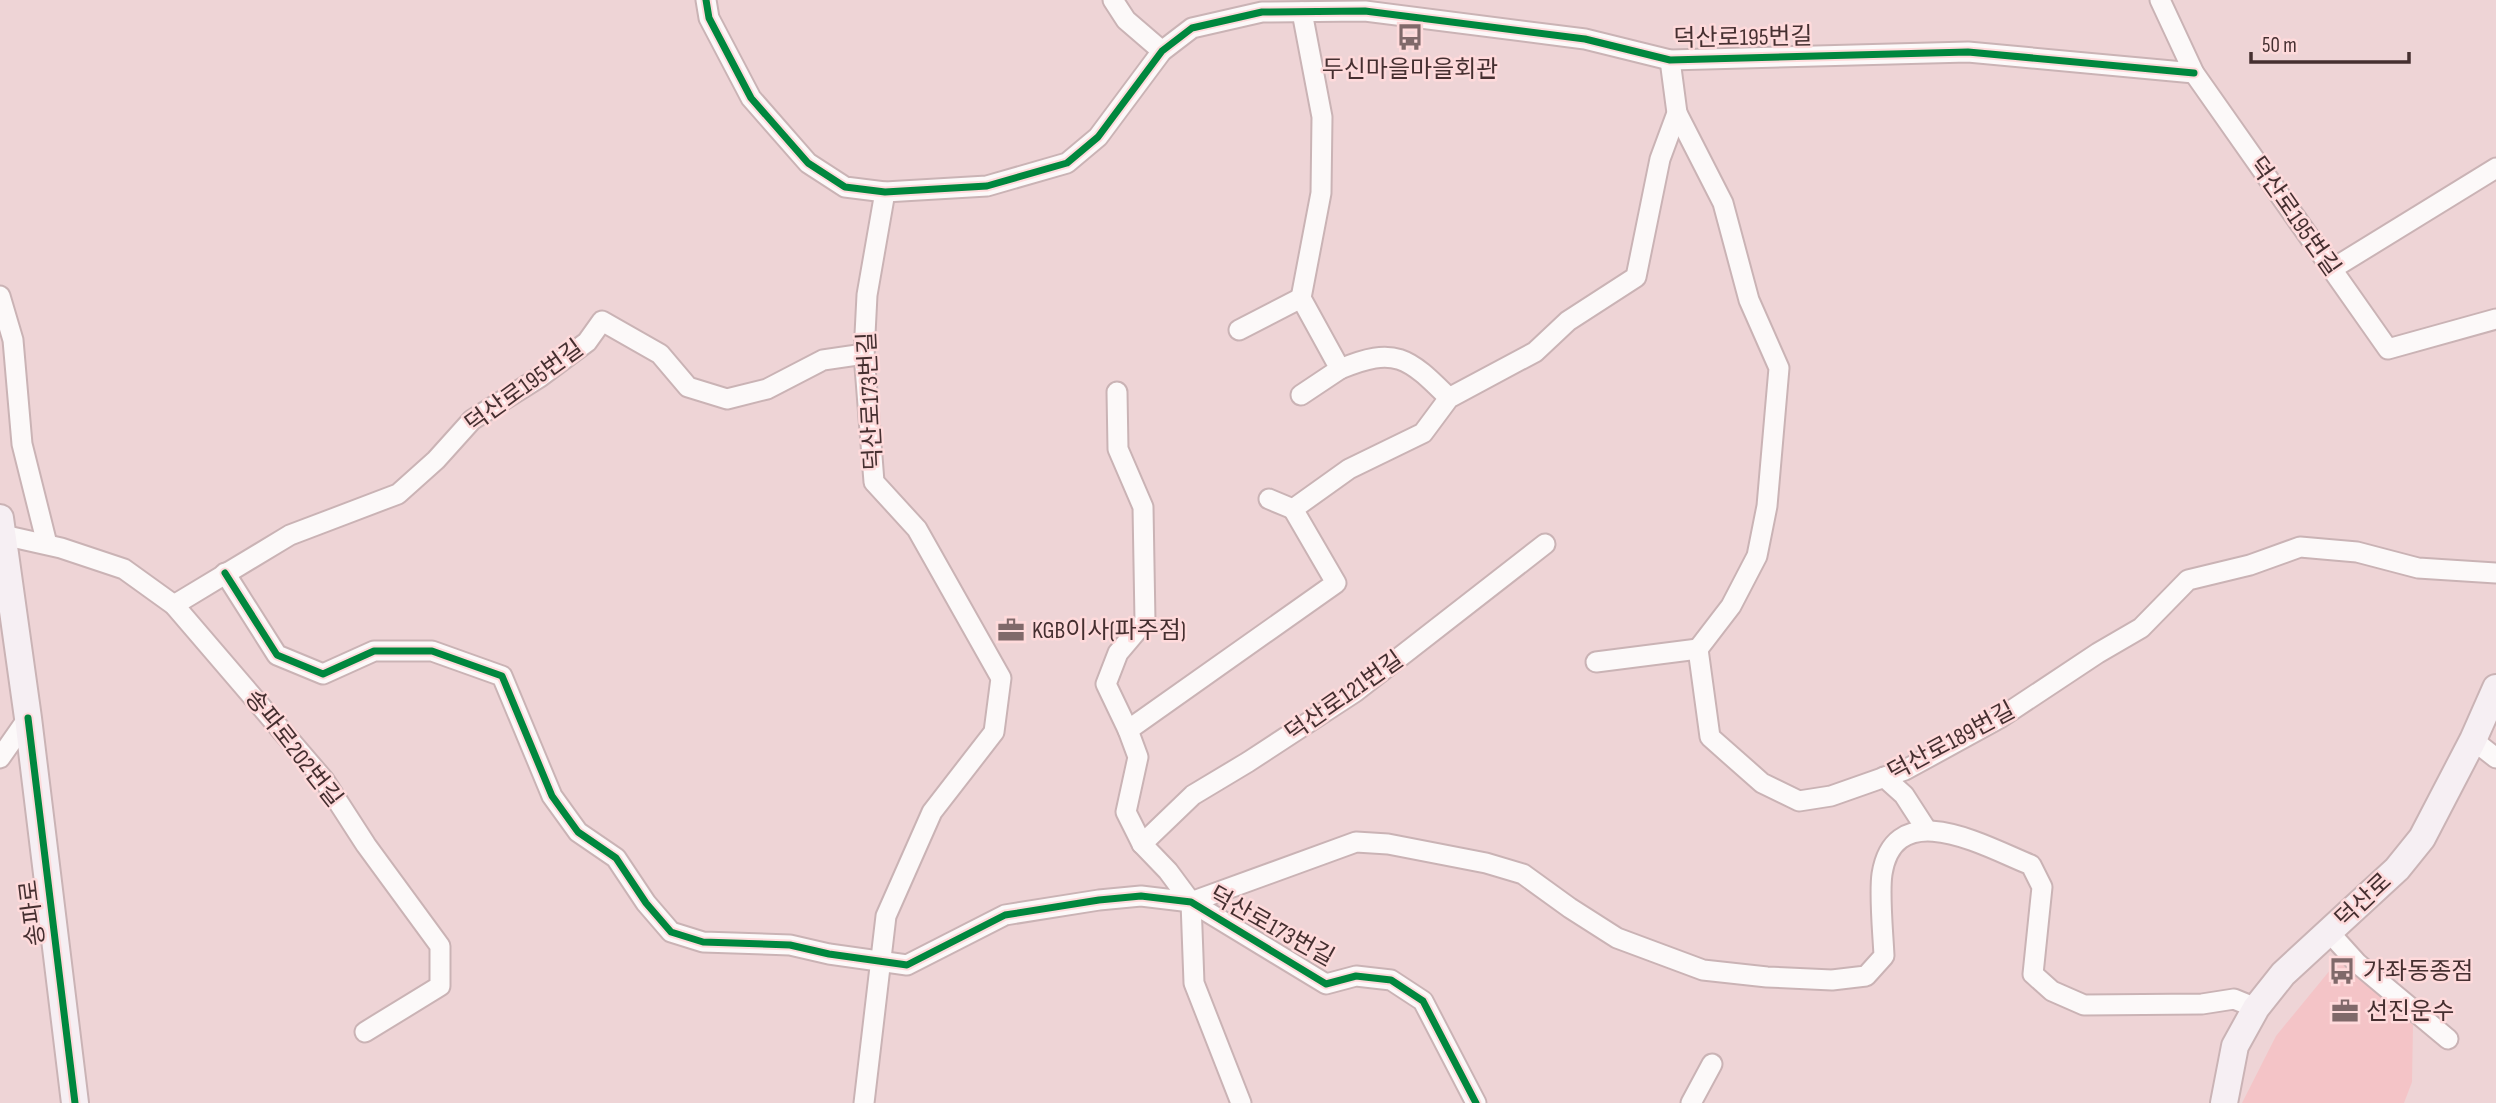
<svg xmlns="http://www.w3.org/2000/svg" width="2496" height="1103" viewBox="0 0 2496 1103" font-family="'Sofia Sans Condensed','Noto Sans KR',sans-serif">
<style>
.built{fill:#f4c4c7}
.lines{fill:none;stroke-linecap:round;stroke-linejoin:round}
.street-casing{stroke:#cab3b5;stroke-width:23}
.secondary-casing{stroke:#cab3b5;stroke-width:30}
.street{stroke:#fcf9f9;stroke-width:19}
.secondary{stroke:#f6eff3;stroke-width:26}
.cycleway-casing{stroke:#fedadb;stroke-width:11}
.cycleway{stroke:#00873e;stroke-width:7}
.labels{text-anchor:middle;stroke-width:5;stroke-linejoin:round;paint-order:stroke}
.street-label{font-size:24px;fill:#452f30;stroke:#fedadb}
.poi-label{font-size:24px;fill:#452f30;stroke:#fedadb;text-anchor:start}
</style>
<rect width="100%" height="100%" fill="#eed4d6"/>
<polygon class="built" points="2340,958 2413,1025 2412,1082 2404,1103 2242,1103 2276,1036"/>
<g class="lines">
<defs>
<g id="street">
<polyline points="706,0 709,18 751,98 808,163 845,187 885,192 987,186 1067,163 1098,137 1162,51 1192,28 1262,12 1365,11 1585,39 1670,60 1968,52 2194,73"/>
<polyline points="1113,0 1126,20 1162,51"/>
<polyline points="2160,0 2194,73 2388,349 2496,319"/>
<polyline points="1677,113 1723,203 1749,300 1779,368 1767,506 1757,556 1731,606 1698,649 1710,737 1762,783 1799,801 1831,796 1905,770 2000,718 2098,653 2141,628 2188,580 2250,565 2300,547 2357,552 2418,568 2496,573"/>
<polyline points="2332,269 2496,168"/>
<polyline points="0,296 13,340 22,444 47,544"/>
<polyline points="1239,330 1301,298"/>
<path d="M1340,369c55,-23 68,-12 109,29"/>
<polyline points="1117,392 1118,449 1143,507 1145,621 1118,653 1106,684 1128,730 1138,757 1126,812 1142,844 1168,871 1191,902 1194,983 1241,1103"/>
<polyline points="1301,395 1340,369 1301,298 1321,193 1322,117 1302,12"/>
<polyline points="1269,499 1293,509"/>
<polyline points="3,535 61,548 124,569 174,605 324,780 366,845 440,946 440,986 365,1032"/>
<polyline points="225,573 277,655 323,674 374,651 432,651 502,676 552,796 578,832 616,858 646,903 671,932 703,942 790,945 829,954 907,965 1005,915 1099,900 1141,896 1191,902 1326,984 1356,976 1391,980 1423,1001 1476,1103"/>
<polyline points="174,605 290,535 398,494 436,460 472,420 540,377 587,342 602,321 660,354 688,387 727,399 767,389 823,360 864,354"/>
<polyline points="1596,662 1698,649"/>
<polyline points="1128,730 1336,583 1293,509 1349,469 1423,433 1449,398 1535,352 1568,321 1636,277 1660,159 1677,113 1670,60"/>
<polyline points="2473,740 2496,758"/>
<polyline points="0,758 28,718"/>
<polyline points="1884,777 1904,795 1926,829"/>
<polyline points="1142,844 1193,795 1248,762 1355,692 1545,544"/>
<path d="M1191,902l165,-60 32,2 98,19 37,11 47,34 47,30 86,32 64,7 65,3 34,-4 18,-20c-1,-23 -5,-61 -2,-82 13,-80 104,-27 149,-9l11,22 -9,87 19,17 32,14 118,-1 32,-5 22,9"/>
<polyline points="2329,932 2357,963 2448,1039"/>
<polyline points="864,1103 886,916 932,812 994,732 1001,678 917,529 874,482 864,354 867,295 885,192"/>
<polyline points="1691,1103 1712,1064"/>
</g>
<g id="secondary">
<polyline points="0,518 28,718 75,1103"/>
<polyline points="2224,1103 2235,1046 2256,1008 2283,974 2397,869 2422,838 2473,740 2496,688"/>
</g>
</defs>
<use href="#street" class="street-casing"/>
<use href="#secondary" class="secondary-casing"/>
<use href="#street" class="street"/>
<use href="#secondary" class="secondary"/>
<defs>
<g id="cycleway">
<polyline points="706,0 709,18 751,98 808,163 845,187 885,192 987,186 1067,163 1098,137 1162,51 1192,28 1262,12 1365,11 1585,39 1670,60 1968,52 2194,73"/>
<polyline points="225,573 277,655 323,674 374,651 432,651 502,676 552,796 578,832 616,858 646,903 671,932 703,942 790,945 829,954 907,965 1005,915 1099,900 1141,896 1191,902 1326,984 1356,976 1391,980 1423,1001 1476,1103"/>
<polyline points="28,718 75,1103"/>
</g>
</defs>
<use href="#cycleway" class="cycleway-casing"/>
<use href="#cycleway" class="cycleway"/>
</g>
<defs>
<symbol id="bus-bare" viewBox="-9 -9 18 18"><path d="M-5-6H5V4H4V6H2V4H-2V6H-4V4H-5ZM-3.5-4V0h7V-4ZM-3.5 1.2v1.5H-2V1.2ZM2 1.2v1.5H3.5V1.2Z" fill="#80696a" stroke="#fedadb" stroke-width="2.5" paint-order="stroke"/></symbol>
<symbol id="office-bare" viewBox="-9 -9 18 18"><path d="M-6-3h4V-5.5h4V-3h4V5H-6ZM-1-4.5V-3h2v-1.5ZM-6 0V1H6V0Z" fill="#80696a" stroke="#fedadb" stroke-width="2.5" paint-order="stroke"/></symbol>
</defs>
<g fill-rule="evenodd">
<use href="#bus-bare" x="1391" y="18" width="38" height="38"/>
<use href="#office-bare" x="992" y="611" width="38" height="38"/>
<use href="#bus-bare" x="2323" y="952" width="38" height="38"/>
<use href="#office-bare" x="2326" y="992" width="38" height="38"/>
</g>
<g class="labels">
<g class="street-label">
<text transform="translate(1743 37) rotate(-1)" y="8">덕산로195번길</text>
<text transform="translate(2295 216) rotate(55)" y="8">덕산로195번길</text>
<text transform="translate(524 386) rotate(-36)" y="8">덕산로195번길</text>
<text transform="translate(870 401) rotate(-93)" y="8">덕산로173번길</text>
<text transform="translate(1344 696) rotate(-35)" y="8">덕산로121번길</text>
<text transform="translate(1951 741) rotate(-28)" y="8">덕산로189번길</text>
<text transform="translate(294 748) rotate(52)" y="8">송파로202번길</text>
<text transform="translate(2363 900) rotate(-43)" y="8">덕산로</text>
<text transform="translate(32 913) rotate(-97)" y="8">송파로</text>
<text transform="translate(1272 926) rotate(29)" y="8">덕산로173번길</text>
</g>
<g class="poi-label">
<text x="1410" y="77" text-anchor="middle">두신마을마을회관</text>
<text x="1032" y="638">KGB이사(파주점)</text>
<text x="2363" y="979">가좌동종점</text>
<text x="2366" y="1019">선진운수</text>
</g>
</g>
<path d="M2251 52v10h158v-10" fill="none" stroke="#452f30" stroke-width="3.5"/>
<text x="2262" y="52" font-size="21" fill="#452f30" stroke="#fedadb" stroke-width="5" paint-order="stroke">50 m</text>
</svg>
